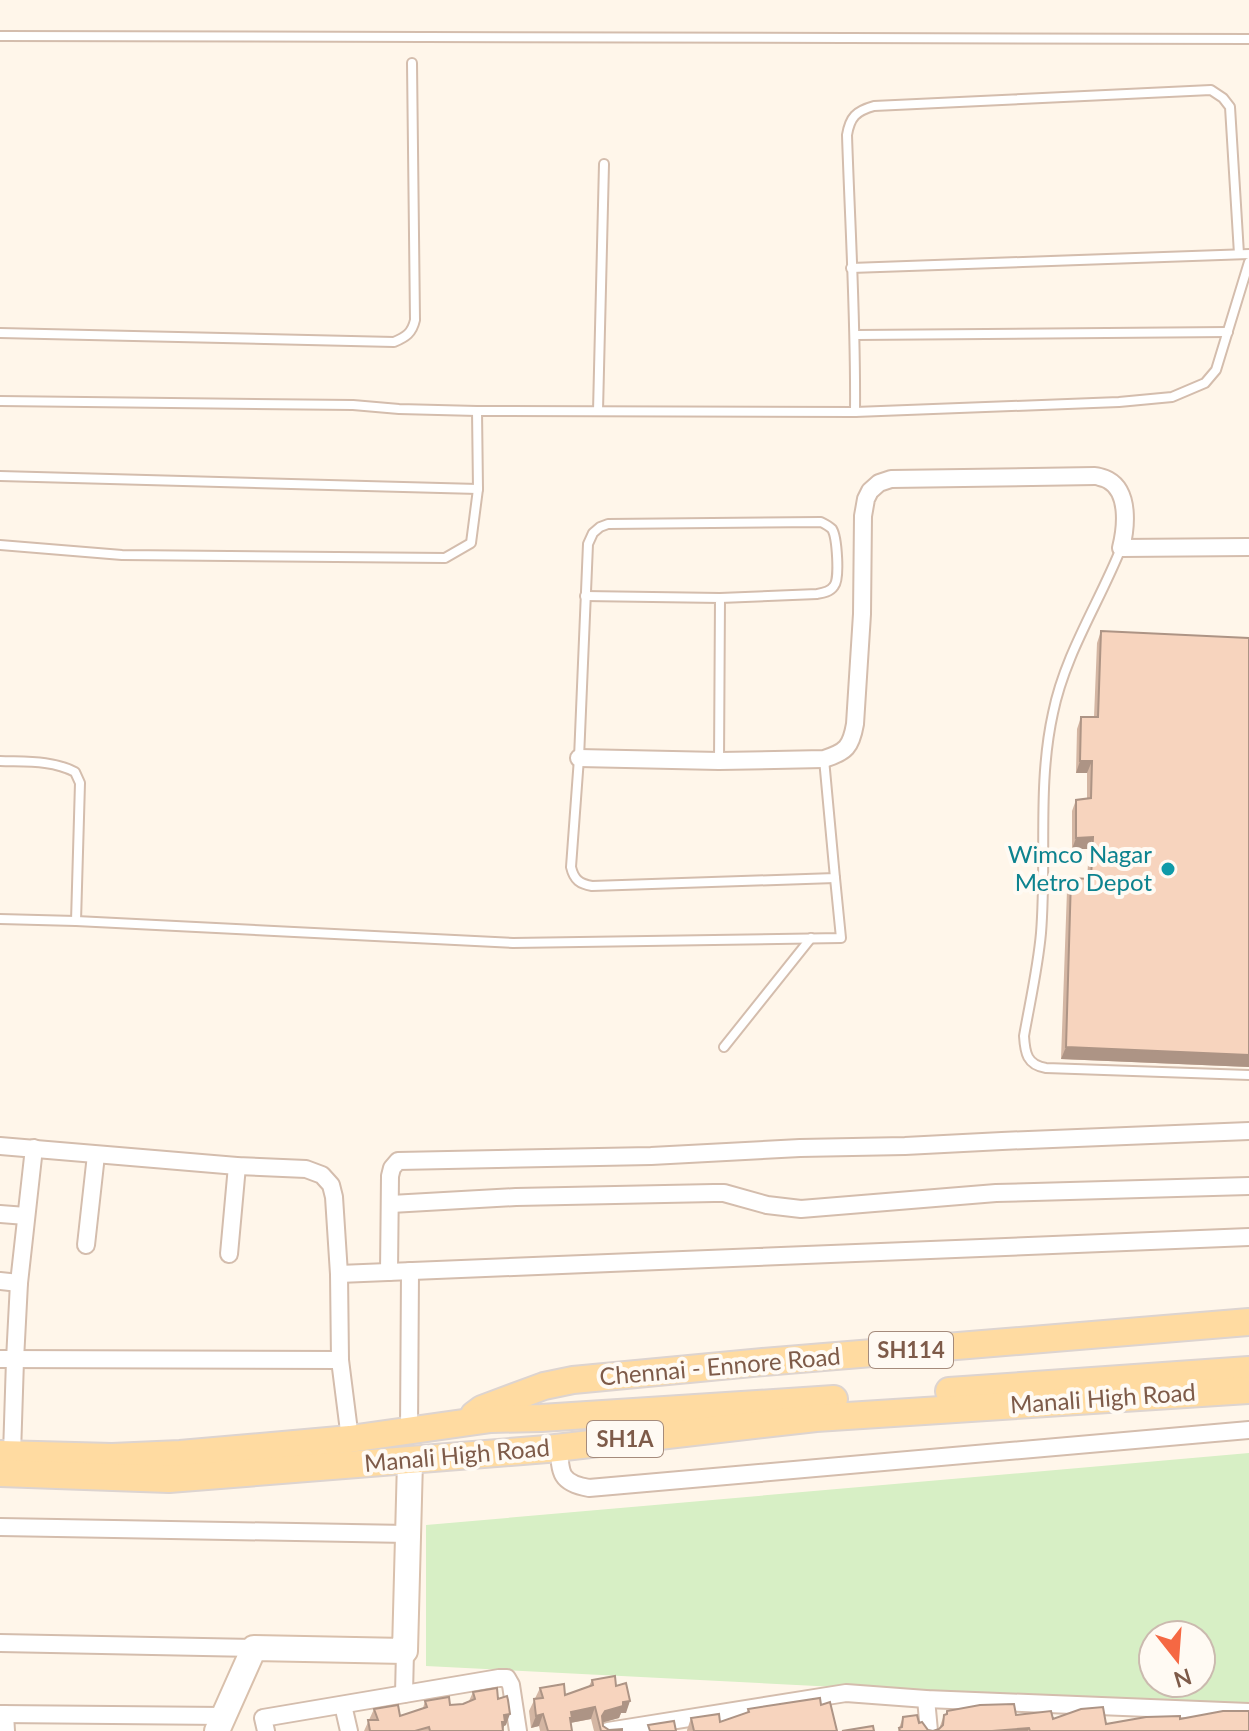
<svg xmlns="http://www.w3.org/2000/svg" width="1249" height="1731" viewBox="0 0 1249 1731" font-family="Lato,sans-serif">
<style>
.green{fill:#d7efc5;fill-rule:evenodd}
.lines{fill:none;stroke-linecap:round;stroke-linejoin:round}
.lane-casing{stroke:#d4bdad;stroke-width:12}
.street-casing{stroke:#d4bdad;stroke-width:20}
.secondary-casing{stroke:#d9c0ac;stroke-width:28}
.primary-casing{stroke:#ddd4d0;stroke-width:30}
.lane{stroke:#fff;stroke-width:8}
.street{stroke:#fff;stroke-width:16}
.secondary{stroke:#fff;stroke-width:24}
.primary{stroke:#ffdba1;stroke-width:26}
.wall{fill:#d4b6a3}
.shaded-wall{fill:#ad9485}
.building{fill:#f7d4be;stroke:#ad9485;stroke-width:2}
.culture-dot{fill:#0f9aa8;stroke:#fffaf3;stroke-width:3}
.labels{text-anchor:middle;stroke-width:8;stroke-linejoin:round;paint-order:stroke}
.shield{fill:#fffaf3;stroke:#a58b7c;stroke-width:2}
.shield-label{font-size:22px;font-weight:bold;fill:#7e5b49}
.culture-label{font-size:24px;fill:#0d838f;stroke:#fffaf3;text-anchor:end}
.street-label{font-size:24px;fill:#7e5b49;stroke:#fffaf3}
</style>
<rect width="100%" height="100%" fill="#fff6ea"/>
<path class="green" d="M1249,1453v255l-823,-42v-141zM1153,1635h48v48h-48z"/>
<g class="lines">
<defs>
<g id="lane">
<polyline points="0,36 1249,39"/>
<polyline points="851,268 1249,254"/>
<path d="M0,333l394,9c12,-5 18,-9 21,-22l-3,-257"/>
<polyline points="856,335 1228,332"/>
<polyline points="0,401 353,405 399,409 477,411 855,412 1119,402 1172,397 1205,383 1216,370 1249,262"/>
<polyline points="598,411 604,164"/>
<path d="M855,412c1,-93 -5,-185 -8,-277 3,-18 9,-24 27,-29l337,-16 12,8 7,9 9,147"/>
<polyline points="0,476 478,489"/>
<polyline points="0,545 122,555 445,558 471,543 478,489 477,411"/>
<path d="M1121,548c-22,55 -56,106 -68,165 -16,72 -6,146 -12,220 -3,34 -11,69 -17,103 1,17 3,29 22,32l203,7"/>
<polyline points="585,596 720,598 719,761"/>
<path d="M720,598l97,-4c6,-1 13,-2 17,-8 6,-7 3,-49 -2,-57 -2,-2 -7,-5 -11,-7l-213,2 -8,3 -7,6 -5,11 -9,214 -8,109c3,13 9,17 21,19l243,-8 -11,-119"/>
<path d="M0,761c26,1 52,-1 75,11l5,11 -4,138"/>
<polyline points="0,919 76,921 513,943 841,938 835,878"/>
<polyline points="724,1047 811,938"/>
</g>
<g id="street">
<path d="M579,758l140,3 105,-2c22,-7 27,-12 31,-35l7,-110 1,-98 3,-17 4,-8 9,-8 12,-4 204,-3c2,0 12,3 13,4 22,12 18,48 13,68l128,-1"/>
<polyline points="0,1146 237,1166 306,1169 322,1175 331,1185 334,1197 339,1274 340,1360 350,1439"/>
<polyline points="391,1204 516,1197 714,1193 724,1193 767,1205 801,1209 996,1193 1249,1186"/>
<polyline points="0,1214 26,1216"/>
<polyline points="86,1245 96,1155"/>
<polyline points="229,1254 237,1166"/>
<polyline points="389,1272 390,1176 392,1168 398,1161 651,1156 800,1148 905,1146 1002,1141 1249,1131"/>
<polyline points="339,1274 1249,1237"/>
<polyline points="0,1281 19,1283"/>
<polyline points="0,1359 340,1360"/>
<polyline points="409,1431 410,1271"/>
<path d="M559,1447c1,26 1,36 30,41l660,-58"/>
<polyline points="12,1454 15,1360 19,1283 34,1148"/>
<polyline points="0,1527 408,1534"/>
<polyline points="0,1643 254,1648"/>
<polyline points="404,1694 405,1651"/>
<polyline points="926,1699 929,1731"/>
<polyline points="343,1705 349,1731"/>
<polyline points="0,1714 224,1716"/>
<polyline points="5,1714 6,1731"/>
<polyline points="266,1731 263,1718 499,1678 507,1678 511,1685 518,1731"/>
<polyline points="608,1731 846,1693 926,1699 1249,1712"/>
</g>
<polyline id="secondary" points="217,1731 254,1648 405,1651 410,1461"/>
<g id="primary">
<polyline points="949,1391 1249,1370"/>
<polyline points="474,1415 482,1409 544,1386 573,1380 763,1362 1249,1322"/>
<polyline points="0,1454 112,1457 180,1454 350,1439 491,1419 541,1418 834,1399"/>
<polyline points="0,1473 169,1479 547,1449 816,1418 1249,1390"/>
</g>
</defs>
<use href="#lane" class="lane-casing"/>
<use href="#street" class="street-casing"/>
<use href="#secondary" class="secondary-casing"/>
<use href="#primary" class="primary-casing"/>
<use href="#lane" class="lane"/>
<use href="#street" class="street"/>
<use href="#secondary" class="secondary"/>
<use href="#primary" class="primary"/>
</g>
<g class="wall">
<polygon points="1101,631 1249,638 1249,1067 1061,1059 1067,890 1071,878 1087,879 1089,849 1072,849 1072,811 1076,800 1087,798 1087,773 1076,773 1077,729 1081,717 1094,717 1097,643"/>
<polygon points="592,1680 616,1686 626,1713 621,1713 619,1718 603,1722 601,1731 594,1731 591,1719 570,1723 572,1731 540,1731 539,1726 531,1728 529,1711 540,1688 565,1695 589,1686"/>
<polygon points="473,1692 498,1699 506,1725 504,1726 503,1731 364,1731 374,1709 400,1716 423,1708 425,1701 450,1705 463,1704 469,1701"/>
<polygon points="821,1705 837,1731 687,1731 687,1730 691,1718 720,1722 747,1713 748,1709"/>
<polygon points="947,1711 1016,1715 1106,1724 1180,1719 1249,1731 898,1731 903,1717 919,1723 928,1730 933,1731 939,1729 944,1715 946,1714"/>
</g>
<g class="shaded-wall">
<polygon points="1080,761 1092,761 1087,773 1076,773"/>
<polygon points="1093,837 1089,849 1072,849 1076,838"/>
<polygon points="1066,1047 1249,1055 1249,1067 1061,1059"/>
<polygon points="630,1701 626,1713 621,1713 619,1718 601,1723 602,1716 605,1711 623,1702"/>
<polygon points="595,1707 591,1719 570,1723 568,1729 571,1712"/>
<polygon points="510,1714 506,1725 504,1726 502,1731 499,1731 504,1715"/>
<polygon points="543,1714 539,1726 531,1728 536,1716"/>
<polygon points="1029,1728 1028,1731 992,1731"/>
</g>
<g class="building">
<polygon points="1101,631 1249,638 1249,1055 1066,1047 1071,878 1091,879 1093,837 1076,838 1076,800 1091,798 1092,761 1080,761 1081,717 1098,717"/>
<polygon points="615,1676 616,1686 626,1683 630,1701 623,1702 623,1706 605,1711 602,1716 603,1726 609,1730 622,1729 622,1731 601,1731 595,1707 571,1712 572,1718 570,1718 572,1731 548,1731 543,1714 536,1716 534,1699 543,1698 540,1688 564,1684 565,1695 593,1685 592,1680"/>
<polygon points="497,1688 498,1699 507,1696 508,1700 510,1714 504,1715 505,1722 502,1722 503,1731 430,1731 429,1727 415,1731 370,1731 368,1720 378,1720 374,1709 398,1705 400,1716 427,1707 425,1701 449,1697 450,1705 463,1704 475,1699 473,1692"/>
<polygon points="820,1698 821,1705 830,1702 837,1731 694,1731 691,1718 719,1714 720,1722 749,1712 748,1709"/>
<polygon points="1014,1704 1016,1715 1051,1711 1053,1719 1081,1709 1103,1707 1106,1724 1146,1717 1180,1716 1180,1719 1223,1711 1249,1711 1249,1731 1030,1731 1029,1728 992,1731 900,1731 899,1728 902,1727 903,1717 917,1715 919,1723 922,1722 928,1730 933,1731 939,1729 943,1725 944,1715 947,1714 947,1711 980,1705"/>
<polygon points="674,1721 676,1731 650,1731 648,1725"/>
<polygon points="873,1726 874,1731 842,1731"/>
</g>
<circle class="culture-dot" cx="1168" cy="869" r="8"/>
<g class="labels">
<g class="shield">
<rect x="869" y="1332" width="84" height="36" rx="6"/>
<rect x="587" y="1421" width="76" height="36" rx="6"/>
</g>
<g class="shield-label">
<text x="911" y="1358">SH114</text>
<text x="625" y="1447">SH1A</text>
</g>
<g class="culture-label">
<text x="1152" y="863">Wimco Nagar<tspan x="1152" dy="28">Metro Depot</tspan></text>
</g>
<g class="street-label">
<text transform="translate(720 1367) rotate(-5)" y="8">Chennai - Ennore Road</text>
<text transform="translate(1103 1399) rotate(-4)" y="8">Manali High Road</text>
<text transform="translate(457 1456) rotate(-5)" y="8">Manali High Road</text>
</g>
</g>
<g transform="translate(1177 1659) rotate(163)"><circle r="38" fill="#fffaf3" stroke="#cbbaaf" stroke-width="2"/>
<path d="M0-6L14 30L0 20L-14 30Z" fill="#f56843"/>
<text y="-12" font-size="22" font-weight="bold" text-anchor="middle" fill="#7e5b49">N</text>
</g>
</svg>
